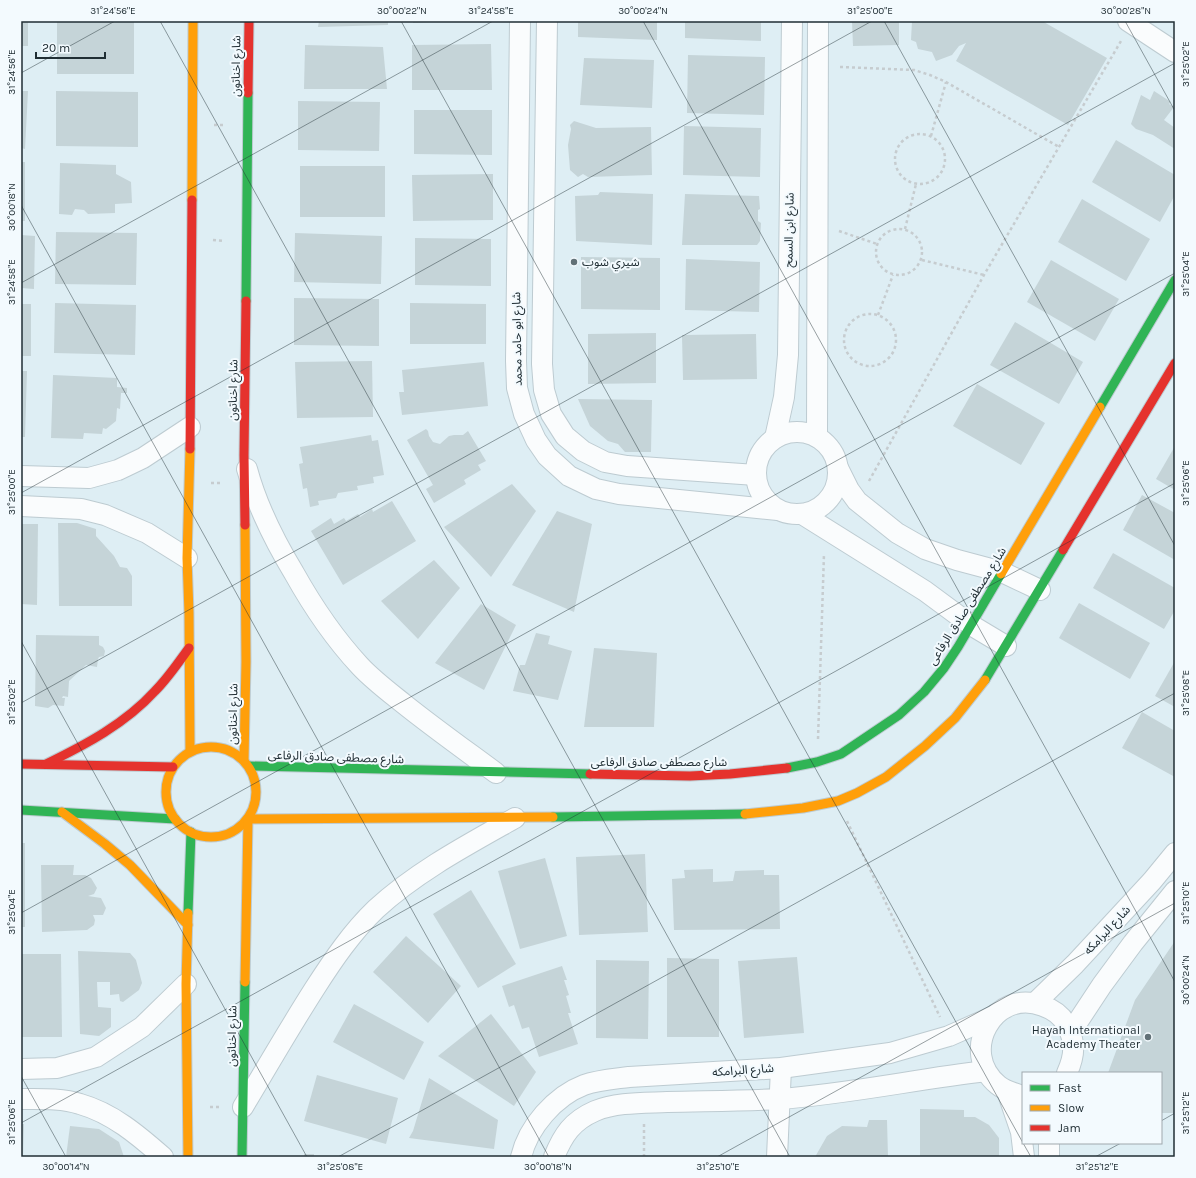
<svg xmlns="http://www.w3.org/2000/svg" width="1196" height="1178" viewBox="0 0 1196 1178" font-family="Karla,'Noto Sans Arabic',sans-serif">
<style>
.building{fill:#c5d4d8}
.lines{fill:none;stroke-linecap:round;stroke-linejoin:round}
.street-casing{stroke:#bdcbd1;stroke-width:22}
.fast-casing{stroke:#bdcbd1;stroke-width:11}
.slow-casing{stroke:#bdcbd1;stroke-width:11}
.jam-casing{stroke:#bdcbd1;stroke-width:11}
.path{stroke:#c6cccf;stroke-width:2.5;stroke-dasharray:3 3;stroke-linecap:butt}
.street{stroke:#fafcfd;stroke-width:20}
.fast{stroke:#30b455;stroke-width:9}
.slow{stroke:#ff9f0a;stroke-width:9}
.jam{stroke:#e5322d;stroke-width:9}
.ticks{fill:none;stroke:#202e34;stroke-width:1;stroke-opacity:0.45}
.poi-dot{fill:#627177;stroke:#f3fafe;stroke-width:1.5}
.labels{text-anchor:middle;stroke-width:4;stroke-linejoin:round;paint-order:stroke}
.street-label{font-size:12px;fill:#202e34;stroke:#f3fafe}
.poi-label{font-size:12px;fill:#202e34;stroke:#f3fafe;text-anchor:start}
.neatline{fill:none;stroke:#202e34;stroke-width:1.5}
.ticks-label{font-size:10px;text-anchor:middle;fill:#202e34}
</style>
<rect width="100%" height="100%" fill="#deeef4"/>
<g class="building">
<rect x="21" y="21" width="7" height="25"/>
<rect x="57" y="21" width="77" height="53"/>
<polygon points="319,21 388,21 388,25 318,27"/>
<polygon points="413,21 430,21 430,22 413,23"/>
<polygon points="578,21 657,21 657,40 578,37"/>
<polygon points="685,21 761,21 761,41 685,38"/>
<polygon points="852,21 899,21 899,45 853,46"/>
<polygon points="912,21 1042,21 1107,58 1068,125 956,61 966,43 959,46 952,55 936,61 932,52 918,49 916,42 911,40"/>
<polygon points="491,44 492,90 412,90 412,45"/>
<polygon points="305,45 383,47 387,89 304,89"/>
<polygon points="688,55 765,57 764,115 687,113"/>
<polygon points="584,58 654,60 652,108 580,105"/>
<polygon points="21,91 28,91 25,149 21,148"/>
<polygon points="56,91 138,92 138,147 56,146"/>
<polygon points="1154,91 1171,102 1169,104 1174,107 1164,120 1175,128 1175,149 1153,135 1136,129 1131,124 1141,95 1150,100"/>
<polygon points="298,101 380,102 379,151 298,150"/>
<polygon points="414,110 492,110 492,155 414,154"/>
<polygon points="574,121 596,128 651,127 652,175 588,177 583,174 578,177 570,170 568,145 571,129 570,125"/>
<polygon points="684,126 761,128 760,177 683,175"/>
<polygon points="1116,140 1175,175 1175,195 1160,222 1092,182"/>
<rect x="21" y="162" width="4" height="59"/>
<polygon points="60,163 116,165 116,174 131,182 132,203 115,204 115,213 88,214 84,210 75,209 72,215 59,214"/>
<rect x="300" y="166" width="85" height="51"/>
<polygon points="493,174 493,220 413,221 412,175"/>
<polygon points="600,192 653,194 652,245 576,241 575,196 598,195"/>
<polygon points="685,194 759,196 760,209 758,210 758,221 761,223 760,241 757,245 682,245"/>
<polygon points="1082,199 1150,239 1126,281 1058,242"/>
<polygon points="56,232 137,233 136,285 55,284"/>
<polygon points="295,233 382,236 381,284 294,282"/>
<polygon points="21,235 35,236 34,289 21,288"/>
<polygon points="415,238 491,239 491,286 415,285"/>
<polygon points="581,257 660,258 660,310 581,309"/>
<polygon points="686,259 760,262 759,312 685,310"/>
<polygon points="1051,260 1119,299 1095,341 1027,302"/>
<polygon points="294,298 379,299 379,346 294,345"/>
<polygon points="55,303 136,305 135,355 54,353"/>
<polygon points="410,303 486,304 486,344 410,344"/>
<rect x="21" y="304" width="10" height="52"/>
<polygon points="1015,322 1083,362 1059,404 990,365"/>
<polygon points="656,333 656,383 588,384 588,334"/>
<polygon points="756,334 757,379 683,380 682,335"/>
<polygon points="372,361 373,417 297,418 295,362"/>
<polygon points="484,362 488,406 402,415 399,392 404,392 402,370"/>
<polygon points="21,371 27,371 25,437 21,437"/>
<polygon points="53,375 117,378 117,387 127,388 127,393 121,393 120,409 117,408 116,421 106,429 103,428 102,434 84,433 83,439 51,438"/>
<polygon points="977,384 1045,423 1021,465 953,426"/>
<polygon points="578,399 652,400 651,452 625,452 618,444 608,441 590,426"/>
<polygon points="426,429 428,431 429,436 433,442 440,444 449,436 454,435 463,435 468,431 486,461 478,465 481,470 464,480 466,484 434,503 426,489 433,485 407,440"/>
<polygon points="371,435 372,441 378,440 384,475 373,477 374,483 357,486 358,490 338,493 336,498 318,501 319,505 310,507 307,488 303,489 299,464 303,463 300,447"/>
<polygon points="1175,446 1175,490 1156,479"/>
<polygon points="512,484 536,511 491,577 444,527"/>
<polygon points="1142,495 1175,513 1175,560 1123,530"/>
<polygon points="392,501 416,541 343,585 311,531 331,518 334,524 344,518 346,521 358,514 360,517 372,509 373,512"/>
<polygon points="557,511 592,524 574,612 512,585"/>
<polygon points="58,523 77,523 96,529 96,536 114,556 120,567 127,568 132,576 132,606 59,606"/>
<polygon points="21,524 38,524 37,605 21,604"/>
<polygon points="1113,553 1175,588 1175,610 1164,629 1093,588"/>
<polygon points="434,560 460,588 418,639 381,601"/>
<polygon points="1079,603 1150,643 1130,679 1059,638"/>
<polygon points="481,604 516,625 484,690 435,663"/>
<polygon points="536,633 550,636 548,644 572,651 558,700 513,691 520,665 525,665"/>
<polygon points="36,635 99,636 99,645 103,647 105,651 104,656 99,657 98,659 97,667 86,665 69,681 68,697 63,696 62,698 65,698 64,706 53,705 48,708 35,706"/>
<polygon points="594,648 657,653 654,727 584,727"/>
<polygon points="1175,661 1175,707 1155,696"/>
<polygon points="1142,712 1175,731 1175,777 1122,748"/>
<rect x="21" y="843" width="4" height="84"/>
<polygon points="645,854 648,932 579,935 576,857"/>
<polygon points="545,858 567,936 520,949 498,871"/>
<polygon points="41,865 74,865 73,875 85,875 91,878 97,888 94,894 88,896 101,898 106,908 103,915 93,915 95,920 94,925 87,930 42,932"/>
<polygon points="713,869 713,882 733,881 735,871 764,870 764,875 779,875 780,929 674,930 672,879 685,878 684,870"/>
<polygon points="471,890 516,964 478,988 433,914"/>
<polygon points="406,936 461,986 428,1023 373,972"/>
<polygon points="1175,941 1175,1113 1161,1113 1161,1073 1108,1073 1135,1000"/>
<polygon points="78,951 130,953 136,960 142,983 139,990 123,1002 120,1001 119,994 110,995 110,982 97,982 98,1007 111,1008 111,1027 99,1036 80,1034"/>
<polygon points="21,954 61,954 62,1037 21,1037"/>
<polygon points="797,957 804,1033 744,1038 738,961"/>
<polygon points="667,958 719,959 719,1037 667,1037"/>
<polygon points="596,960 649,961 648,1039 596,1038"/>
<polygon points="562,966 567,980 564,980 569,995 566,996 571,1013 568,1013 578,1044 539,1057 529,1027 522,1029 514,1005 509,1007 502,986"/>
<polygon points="354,1004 424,1042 404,1080 333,1042"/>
<polygon points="491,1014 536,1072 514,1106 438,1056"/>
<polygon points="317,1075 398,1098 386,1144 304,1121"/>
<polygon points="429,1078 498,1120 494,1149 409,1138 413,1131"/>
<polygon points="920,1109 964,1110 964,1117 975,1117 989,1125 999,1138 999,1157 920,1157"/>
<polygon points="869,1120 887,1120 888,1157 815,1157 827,1136 842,1126 867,1127"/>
<polygon points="21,1124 24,1124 23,1157 21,1157"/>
<polygon points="70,1126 99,1129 119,1142 124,1157 66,1157"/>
<rect x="304" y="1154" width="10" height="3"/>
</g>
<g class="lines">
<defs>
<g id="street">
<polyline points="520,21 516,361 517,388 524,414 536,440 547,456 569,476 596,489 619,494 778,510"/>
<polyline points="547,21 542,364 544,390 551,414 565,436 583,451 605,462 627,466 756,475"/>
<polyline points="1128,21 1175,52"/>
<circle cx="797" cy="473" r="41"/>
<polyline points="817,437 818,21"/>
<polyline points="775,438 784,397 788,355 792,21"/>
<polyline points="838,468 849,490 857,501 897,533 925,549 957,560 1002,572 1040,590"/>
<path d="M247,469c10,37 27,71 47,104 19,34 40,65 66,93 13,14 29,26 44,38 30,24 61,46 92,69"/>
<polyline points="21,476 89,478 118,470 143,458 190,427"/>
<polyline points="21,506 81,509 105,515 147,533 187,558"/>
<polyline points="802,514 925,591 971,625 1006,646"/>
<polyline points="1035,1003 1075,964 1152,881 1175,853"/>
<polyline points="1071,1032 1102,985 1133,943 1175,891"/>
<polyline points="21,1069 57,1068 96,1057 142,1027 186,984"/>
<polyline points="1007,1091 1021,1132 1024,1157"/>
<path d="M1023,1096c-9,-3 -18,-5 -25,-11 -40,-33 -4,-98 45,-79 9,3 18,9 23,18 10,17 9,31 1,49"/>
<path d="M21,1099c19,0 41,-1 59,5 32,9 58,31 83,53"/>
<path d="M243,1107c24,-40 47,-80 72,-119 18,-28 37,-56 61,-79 40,-37 91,-64 139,-91"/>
<path d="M521,1157c7,-30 34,-61 63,-72 14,-5 30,-6 45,-8l152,-9 109,-15 59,-17 45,-20"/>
<path d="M554,1157c9,-22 18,-36 41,-46 21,-9 49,-8 72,-9 37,-1 75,-1 112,-3 69,-5 138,-20 207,-28"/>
<polyline points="777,1157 781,1068"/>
<polyline points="1049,1157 1049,1143"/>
</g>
<g id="fast">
<polyline points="246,301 248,93"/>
<polyline points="1100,407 1175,280"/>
<polyline points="985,680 1063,550"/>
<polyline points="249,766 590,774"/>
<polyline points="787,768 817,762 841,754 899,715 924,692 944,668 958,647 1001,574"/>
<polyline points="21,810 175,819"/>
<polyline points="553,817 745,814"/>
<polyline points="188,913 191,832"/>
<polyline points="242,1157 245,982"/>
</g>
<g id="slow">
<polyline points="192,200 193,21"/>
<polyline points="190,449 187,558 189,613 190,751"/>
<polyline points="1001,574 1100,407"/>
<circle cx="211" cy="792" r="45"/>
<polyline points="244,760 246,662 245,525"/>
<polyline points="62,812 105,844 130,865 188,925"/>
<polyline points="745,814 803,808 838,801 857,793 886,777 925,746 955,718 985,680"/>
<polyline points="249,819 553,817"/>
<polyline points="245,982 248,820"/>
<polyline points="188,1157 186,984 188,913"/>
</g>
<g id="jam">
<polyline points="248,93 249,21"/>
<polyline points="190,449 192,200"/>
<polyline points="245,525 244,455 246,301"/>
<polyline points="1063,550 1175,363"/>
<polyline points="21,764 173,767"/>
<path d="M46,764c39,-19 79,-40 109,-73 13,-13 23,-28 34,-43"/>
<polyline points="590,774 690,776 730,774 787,768"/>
</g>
</defs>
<use href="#street" class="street-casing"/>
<use href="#fast" class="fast-casing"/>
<use href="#slow" class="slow-casing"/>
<use href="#jam" class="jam-casing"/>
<g class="path">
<polyline points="840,67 914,70 930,75 946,82 1059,147"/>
<polyline points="214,125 225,125"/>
<circle cx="920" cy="159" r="25"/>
<polyline points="931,136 946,82"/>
<circle cx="899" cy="252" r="23"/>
<polyline points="905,229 916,184"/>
<polyline points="839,231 877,244"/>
<polyline points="213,240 224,241"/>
<polyline points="922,260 984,275"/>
<circle cx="870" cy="340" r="26"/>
<polyline points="878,315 893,275"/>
<polyline points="869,481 984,275 1121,41"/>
<polyline points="211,483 222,483"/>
<polyline points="818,739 824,554"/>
<polyline points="847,821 940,1017"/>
<polyline points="210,1107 221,1107"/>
<polyline points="644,1157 644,1123"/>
</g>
<use href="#street" class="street"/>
<use href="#fast" class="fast"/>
<use href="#slow" class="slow"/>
<use href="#jam" class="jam"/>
</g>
<path class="ticks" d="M160,21l630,1136M401,21l622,1122M643,21l532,961M884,21l291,525M1125,21l50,90M21,73l94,-52M21,205l528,952M21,283l472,-262M21,493l851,-472M21,641l286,516M21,703l1154,-640M21,913l1154,-640M21,1076l45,81M1161,1121l14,-8M21,1123l1154,-640M1023,1143l8,14M338,1157l837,-464M717,1157l458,-254M1095,1157l26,-14"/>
<g class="poi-dot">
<circle cx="574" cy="262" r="4"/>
<circle cx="1148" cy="1037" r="4"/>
</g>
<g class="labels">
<g class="street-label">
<text transform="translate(236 66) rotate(-89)" y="4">شارع اخناتون</text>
<text transform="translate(789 230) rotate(-89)" y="4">شارع ابن السمح</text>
<text transform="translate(517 339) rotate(-91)" y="4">شارع ابو حامد محمد</text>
<text transform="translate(233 390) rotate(-89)" y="4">شارع اخناتون</text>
<text transform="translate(967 606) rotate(-58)" y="4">شارع مصطفى صادق الرفاعى</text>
<text transform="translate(233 714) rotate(-89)" y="4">شارع اخناتون</text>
<text transform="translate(336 757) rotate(2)" y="4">شارع مصطفى صادق الرفاعى</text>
<text x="659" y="766">شارع مصطفى صادق الرفاعى</text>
<text transform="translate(1107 930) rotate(-47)" y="4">شارع البرامكه</text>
<text transform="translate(232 1036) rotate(-89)" y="4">شارع اخناتون</text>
<text transform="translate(743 1070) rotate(-4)" y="4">شارع البرامكه</text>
</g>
<g class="poi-label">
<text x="582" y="266">شيري شوب</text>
<text x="1140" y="1034" text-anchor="end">Hayah International<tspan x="1140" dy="14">Academy Theater</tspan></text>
</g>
</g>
<rect width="1196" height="1178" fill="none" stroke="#f3fafe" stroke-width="44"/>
<rect x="1022" y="1072" width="140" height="72" fill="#f3fafe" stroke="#9fa8ad"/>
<rect x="1030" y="1085" width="20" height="6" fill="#30b455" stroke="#9fa8ad"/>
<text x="1058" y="1092" font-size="12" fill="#202e34">Fast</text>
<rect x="1030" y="1105" width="20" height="6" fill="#ff9f0a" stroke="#9fa8ad"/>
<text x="1058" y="1112" font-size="12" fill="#202e34">Slow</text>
<rect x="1030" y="1125" width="20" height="6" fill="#e5322d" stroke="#9fa8ad"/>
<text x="1058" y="1132" font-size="12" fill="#202e34">Jam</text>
<path d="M36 52v6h69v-6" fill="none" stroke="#202e34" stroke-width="2"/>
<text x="42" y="52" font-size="12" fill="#202e34" stroke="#f3fafe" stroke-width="3" paint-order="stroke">20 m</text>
<rect x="22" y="22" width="1152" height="1134" class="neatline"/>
<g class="ticks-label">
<text x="113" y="14">31°24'56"E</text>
<text x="402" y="14">30°00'22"N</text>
<text x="491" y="14">31°24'58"E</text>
<text x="643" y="14">30°00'24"N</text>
<text x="870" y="14">31°25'00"E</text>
<text x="1126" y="14">30°00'28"N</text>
<text transform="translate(1185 64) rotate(-90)" y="4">31°25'02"E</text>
<text transform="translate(11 72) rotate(-90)" y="4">31°24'56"E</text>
<text transform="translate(11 207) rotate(-90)" y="4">30°00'18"N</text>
<text transform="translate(1185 274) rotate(-90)" y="4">31°25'04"E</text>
<text transform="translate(11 282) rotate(-90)" y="4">31°24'58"E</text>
<text transform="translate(1185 483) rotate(-90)" y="4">31°25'06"E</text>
<text transform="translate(11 492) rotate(-90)" y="4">31°25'00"E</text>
<text transform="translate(1185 693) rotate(-90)" y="4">31°25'08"E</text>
<text transform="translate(11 702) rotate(-90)" y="4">31°25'02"E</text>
<text transform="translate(1185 903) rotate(-90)" y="4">31°25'10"E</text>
<text transform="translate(11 912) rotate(-90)" y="4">31°25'04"E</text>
<text transform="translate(1185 980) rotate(-90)" y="4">30°00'24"N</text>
<text transform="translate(1185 1113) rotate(-90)" y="4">31°25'12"E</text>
<text transform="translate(11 1122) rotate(-90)" y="4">31°25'06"E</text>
<text x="66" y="1170">30°00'14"N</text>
<text x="340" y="1170">31°25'08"E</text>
<text x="548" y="1170">30°00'18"N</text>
<text x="718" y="1170">31°25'10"E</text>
<text x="1097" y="1170">31°25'12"E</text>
</g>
</svg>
